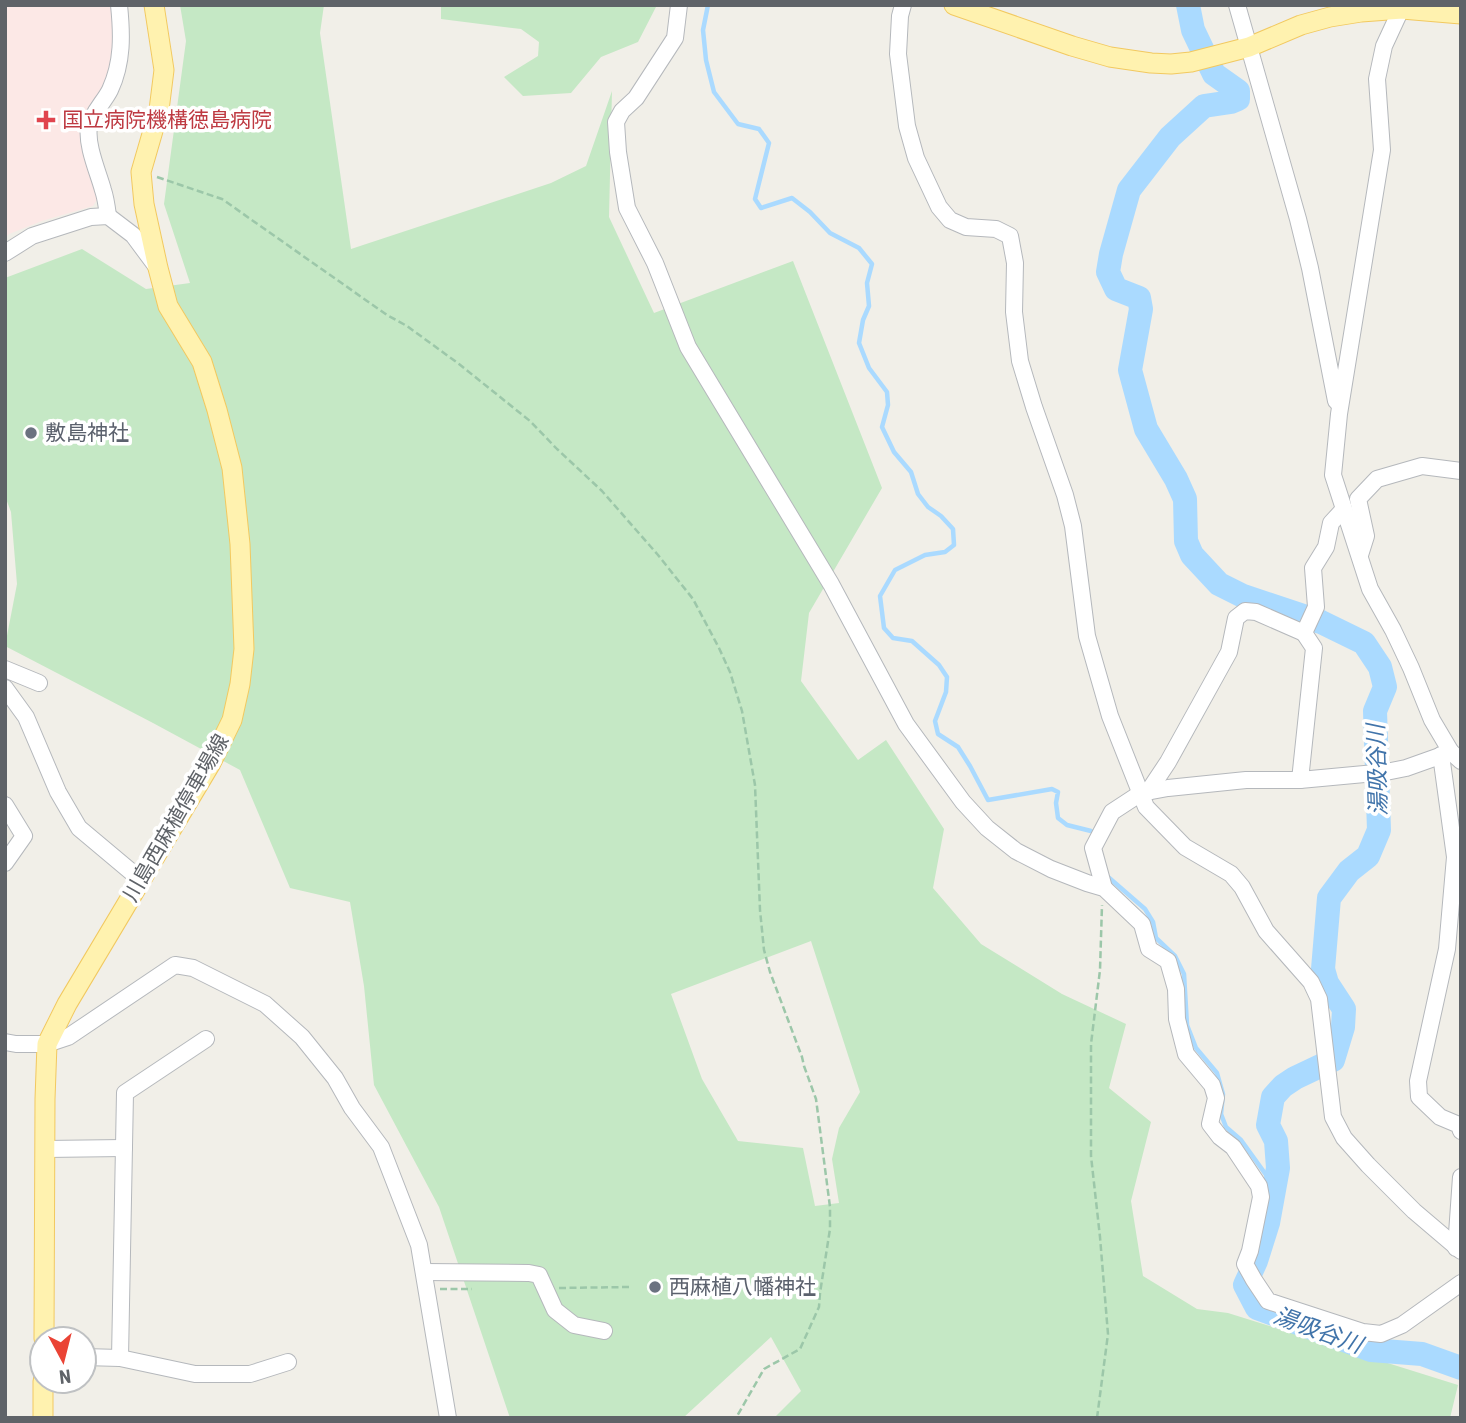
<svg xmlns="http://www.w3.org/2000/svg" width="1466" height="1423" viewBox="0 0 1466 1423" font-family="'Roboto Condensed','Noto Sans JP',sans-serif">
<style>
.medical{fill:#fce8e6}
.green{fill:#c5e8c5;fill-rule:evenodd}
.lines{fill:none;stroke-linecap:round;stroke-linejoin:round}
.stream{stroke:#aadaff;stroke-width:4.5}
.river{stroke:#aadaff;stroke-width:24}
.minor-casing{stroke:#b5b8bc;stroke-width:18}
.major-casing{stroke:#f2c960;stroke-width:21}
.path{stroke:#9cc7a9;stroke-width:2.5;stroke-dasharray:7 3.5;stroke-linecap:butt}
.minor{stroke:#fff;stroke-width:16}
.major{stroke:#fff2af;stroke-width:19}
.health-dot{fill:#e0444e;stroke:#fff;stroke-width:2.5}
.worship-dot{fill:#6b7280;stroke:#fff;stroke-width:2.5}
.labels{text-anchor:middle;stroke-width:7;stroke-linejoin:round;paint-order:stroke}
.health-label{font-size:21px;fill:#be3a42;stroke:#fff;text-anchor:start}
.worship-label{font-size:21px;fill:#5b616d;stroke:#fff;text-anchor:start}
.street-label{font-size:21px;fill:#5f6368;stroke:#fff}
.water-label{font-size:23px;font-style:italic;fill:#4174aa;stroke:#fff}
</style>
<rect width="100%" height="100%" fill="#f1efe8"/>
<polygon class="medical" points="5,5 114,5 118,37 112,67 103,91 88,114 100,195 93,206 42,221 9,234 5,238"/>
<g class="green">
<path d="M180,5h144l-4,28 31,216 200,-66 35,-17 26,-75 -3,126 45,96 139,-52 89,227 -73,125 -8,68 57,79 28,-20 58,89 -11,59 48,56 81,50 64,30 -17,64 42,34 -20,79 12,75 54,33 31,4 230,72 -8,33h-676l27,-27 -30,-54 -88,81h-173l-71,-211 -65,-122 -10,-99 -14,-84 -60,-14 -50,-118 -87,-47 -148,-77 12,-62 -6,-72 -6,-16v-218l77,-29 64,40 44,-6 -26,-79 22,-163zM811,941l49,151 -21,36 -7,31 7,44 -24,3 -12,-58 -65,-7 -36,-62 -31,-85z"/>
<polygon points="441,5 657,5 638,42 601,57 571,93 523,96 504,77 538,56 539,42 521,29 441,19"/>
</g>
<g class="lines">
<g class="stream">
<polyline points="708,5 703,30 706,60 714,92 738,124 759,129 769,143 755,199 761,208 792,198 810,212 830,233 859,248 872,264 867,283 869,306 863,320 859,343 869,368 887,392 888,405 882,427 894,452 911,472 918,494 928,507 941,516 953,529 954,545 945,552 925,555 895,570 880,596 884,628 893,638 912,641 939,665 947,677 946,692 935,721 938,734 958,747 970,766 988,800 1052,789 1058,792 1056,803 1058,818 1067,825 1091,831"/>
<polyline points="1107,876 1145,909 1153,922 1156,938 1175,956 1184,974 1187,1025 1196,1048 1217,1073 1223,1094 1221,1114 1226,1127 1241,1140 1274,1186"/>
</g>
<polyline class="river" points="1188,5 1193,30 1214,74 1238,91 1238,99 1231,102 1204,106 1170,137 1129,190 1111,254 1108,272 1116,289 1139,298 1141,309 1130,370 1146,429 1176,479 1185,499 1186,541 1192,555 1219,584 1243,596 1321,622 1364,643 1380,667 1385,687 1375,711 1379,830 1368,856 1349,871 1329,898 1323,969 1327,983 1344,1009 1343,1027 1333,1060 1295,1078 1283,1086 1273,1097 1268,1125 1276,1141 1278,1168 1268,1223 1256,1261 1245,1285 1257,1308 1371,1350 1422,1354 1461,1368"/>
<defs>
<g id="minor">
<polyline points="679,5 675,38 636,98 622,111 616,122 618,152 627,208 655,263 688,347 831,584 906,724 963,802 987,828 1016,851 1051,869 1087,883 1104,888 1142,924 1149,949 1168,961 1176,989 1177,1019 1186,1054 1212,1085 1216,1098 1210,1124 1220,1137 1233,1147 1259,1186 1261,1197 1250,1251 1245,1264 1254,1280 1268,1301 1363,1332 1381,1334 1402,1325 1461,1283"/>
<polyline points="903,5 900,16 898,54 907,126 916,158 939,207 950,220 966,227 996,229 1010,236 1015,263 1014,312 1020,361 1034,407 1065,495 1073,526 1087,636 1110,716 1146,807 1185,847 1231,874 1242,887 1266,931 1311,982 1319,999 1333,1117 1344,1138 1368,1165 1414,1211 1461,1251"/>
<polyline points="1237,5 1298,219 1310,268 1336,401"/>
<polyline points="1403,5 1384,46 1377,79 1382,150 1339,414 1333,475 1370,589 1393,630 1411,668 1432,720 1451,752 1461,761"/>
<path d="M108,216c-1,-8 -2,-17 -5,-26 -5,-18 -17,-45 -14,-63 3,-14 15,-25 21,-37 13,-28 12,-56 9,-85"/>
<polyline points="5,253 32,236 91,217 108,216 133,235 156,266"/>
<polyline points="1360,555 1366,536 1358,499 1377,479 1422,466 1461,471"/>
<polyline points="5,669 39,683"/>
<polyline points="5,688 26,717 58,792 79,828 141,880"/>
<polyline points="1441,755 1455,857 1447,949 1418,1081 1419,1097 1440,1117 1459,1125 1461,1131"/>
<polyline points="1300,780 1314,648 1304,633 1316,607 1313,568 1326,547 1331,523 1343,510"/>
<polyline points="1148,792 1168,762 1229,652 1236,618 1245,611 1256,612 1304,633"/>
<polyline points="5,805 24,836 5,863"/>
<polyline points="1104,888 1093,848 1112,812 1141,793 1168,788 1246,780 1300,780 1386,772 1406,768 1451,752"/>
<polyline points="5,1042 16,1044 47,1044 68,1037 175,965 193,968 265,1004 302,1037 335,1078 352,1108 381,1147 419,1245 448,1418"/>
<polyline points="45,1149 124,1148"/>
<polyline points="1456,1248 1461,1177"/>
<polyline points="424,1272 529,1273 539,1275 555,1310 574,1325 604,1331"/>
<polyline points="84,1357 120,1358 195,1374 250,1374 288,1362"/>
<polyline points="120,1358 125,1093 206,1039"/>
</g>
<g id="major">
<polyline points="954,5 1072,46 1110,57 1151,63 1171,64 1191,62 1249,47 1301,25 1330,17 1361,12 1402,9 1461,14"/>
<polyline points="44,1339 45,1099 47,1044 67,1004 211,763 232,720 240,684 244,649 240,544 232,468 217,410 202,362 168,306 158,268 144,204 141,172 159,110 164,70 154,5"/>
<polyline points="43,1418 43,1381"/>
</g>
</defs>
<use href="#minor" class="minor-casing"/>
<use href="#major" class="major-casing"/>
<g class="path">
<polyline points="157,177 222,199 387,315 407,326 459,364 530,421 557,449 602,491 658,555 693,599 719,648 730,672 742,711 755,785 760,910 764,950 770,972 802,1057 804,1066 816,1099 830,1207 830,1229 820,1293 819,1307 800,1349 764,1369 736,1418"/>
<polyline points="559,1288 629,1287"/>
<polyline points="440,1289 472,1289"/>
<polyline points="1097,1418 1108,1334 1100,1237 1091,1156 1091,1044 1100,970 1102,905"/>
</g>
<use href="#minor" class="minor"/>
<use href="#major" class="major"/>
</g>
<path class="health-dot" d="M42.5 109.5h7v7h7v7h-7v7h-7v-7h-7v-7h7z"/>
<g class="worship-dot">
<circle cx="31" cy="433" r="7"/>
<circle cx="655" cy="1287" r="7"/>
</g>
<g class="labels">
<g class="health-label">
<text x="62" y="127">国立病院機構徳島病院</text>
</g>
<g class="worship-label">
<text x="45" y="440">敷島神社</text>
<text x="669" y="1294">西麻植八幡神社</text>
</g>
<g class="street-label">
<text transform="translate(176 818) rotate(-60)" y="7">川島西麻植停車場線</text>
</g>
<g class="water-label">
<text transform="translate(1377 770) rotate(-92)" y="8">湯吸谷川</text>
<text transform="translate(1318 1330) rotate(20)" y="8">湯吸谷川</text>
</g>
</g>
<rect width="1466" height="1423" fill="none" stroke="#5f6368" stroke-width="14"/>
<g transform="translate(63 1360) rotate(173)"><circle r="33" fill="#ffffff" stroke="#bfc1c3" stroke-width="2"/>
<path d="M0-5L12 26L0 18L-12 26Z" fill="#ea4335"/>
<text y="-10" font-size="19" font-weight="bold" text-anchor="middle" fill="#5f6368">N</text>
</g>
</svg>
